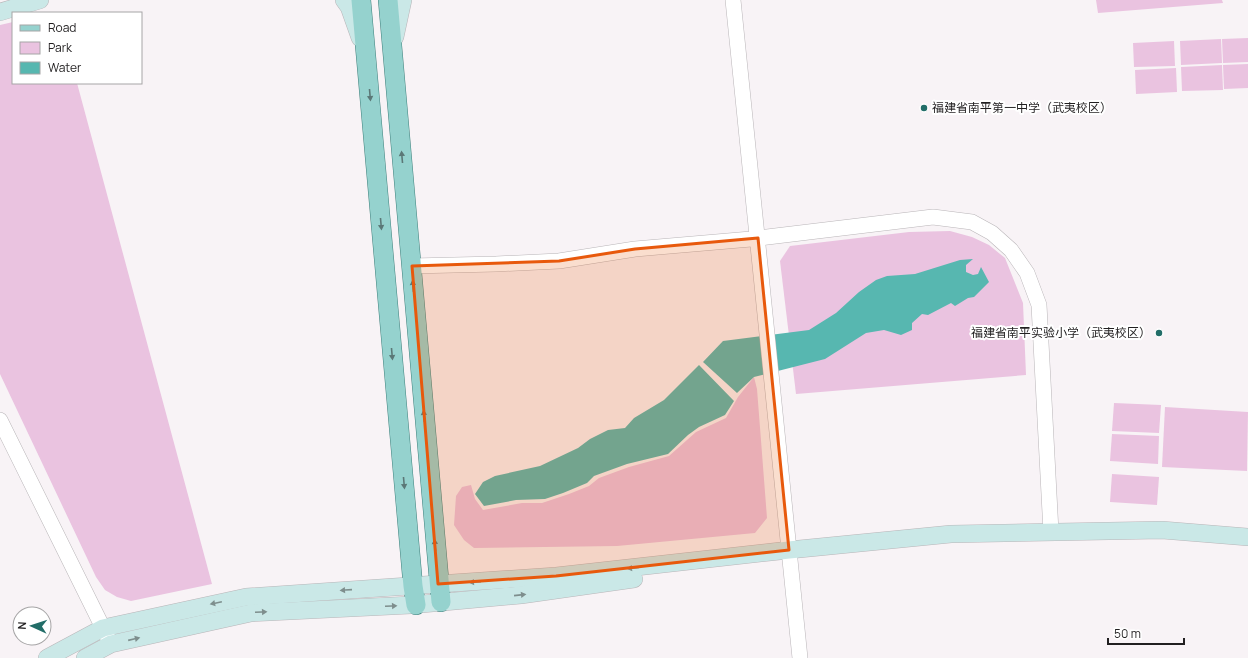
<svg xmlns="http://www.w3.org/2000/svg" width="1248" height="658" viewBox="0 0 1248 658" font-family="Manrope,'Noto Sans SC',sans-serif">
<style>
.green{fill:#eac3e0}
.water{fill:#57b7b0}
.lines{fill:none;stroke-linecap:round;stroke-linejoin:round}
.tertiary-casing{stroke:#b9b5b8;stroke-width:16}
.secondary-casing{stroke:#b9b5b8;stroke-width:18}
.primary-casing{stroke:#3f807c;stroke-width:20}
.tertiary{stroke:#fff;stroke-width:15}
.secondary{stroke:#cae8e7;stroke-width:17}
.primary{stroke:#95d2ce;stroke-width:19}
.oneway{fill:#5b7877}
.oneway2{fill:#7e8e8d}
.marked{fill:#e8590c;fill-opacity:0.2;stroke:#e8590c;stroke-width:3;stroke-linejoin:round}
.poi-dot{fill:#226d68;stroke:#fff;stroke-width:1.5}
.labels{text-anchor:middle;stroke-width:4;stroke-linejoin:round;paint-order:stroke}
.poi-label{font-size:12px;fill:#211f20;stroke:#fff;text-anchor:start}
</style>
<rect width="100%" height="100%" fill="#f8f3f6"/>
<g class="green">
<polygon points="1096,0 1222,0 1223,3 1098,13"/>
<polygon points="13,22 13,83 77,83 212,584 131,601 117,597 105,590 96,577 0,374 0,25"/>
<polygon points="1248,38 1248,62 1223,63 1222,39"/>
<polygon points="1221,39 1222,63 1181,65 1180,41"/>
<polygon points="1174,41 1175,66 1134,67 1133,43"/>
<polygon points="1248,64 1248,88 1224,89 1223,65"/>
<polygon points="1222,65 1223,90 1182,91 1181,67"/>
<polygon points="1176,68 1177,92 1136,94 1135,70"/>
<polygon points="950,231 972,237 989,245 1005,258 1023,303 1026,375 796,394 780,261 790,246 909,232"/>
<polygon points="754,377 757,389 767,518 755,533 617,546 474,548 464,540 454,525 456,496 462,487 471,485 475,499 483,510 522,503 542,503 569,494 589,486 599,478 629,467 669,456 696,432 726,418 738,397"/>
<polygon points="1114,403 1161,405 1159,433 1112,431"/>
<polygon points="1165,407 1248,412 1247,471 1162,467"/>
<polygon points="1112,434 1159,436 1158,464 1110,461"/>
<polygon points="1112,474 1159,477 1157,505 1110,502"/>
</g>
<g class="water">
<polygon points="973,259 966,265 966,272 973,275 978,274 981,267 989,282 974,297 968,298 955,306 951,303 928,315 922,314 912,323 912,330 901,335 884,330 866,333 825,359 754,377 737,393 703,362 723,341 809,330 836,313 859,292 876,280 887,276 915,274 960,260"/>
<polygon points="699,365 734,401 725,415 699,427 688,435 668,454 627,464 594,476 587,483 563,493 545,499 516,500 484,506 475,494 483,482 495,476 540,466 578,448 590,439 608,430 625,428 634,418 664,400"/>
</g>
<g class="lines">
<defs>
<g id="tertiary">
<polyline points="733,0 800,658"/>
<polyline points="412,266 496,264 559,261 635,249 751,239 933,217 972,222 992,233 1011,250 1027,273 1039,305 1051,532"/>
<polyline points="0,420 108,638"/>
</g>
<g id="secondary">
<polyline points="344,0 349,7 360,38"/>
<polyline points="0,12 40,0"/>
<polyline points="395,37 403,0"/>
<polyline points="47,658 103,628 246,597 556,576 789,550 951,534 1162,530 1248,537"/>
<polyline points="85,658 111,644 251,613 411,605 521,595 634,579"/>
</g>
<g id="primary">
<polyline points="361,0 413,586 416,605"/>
<polyline points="388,0 441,602"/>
</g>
</defs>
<use href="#tertiary" class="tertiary-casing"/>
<use href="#secondary" class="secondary-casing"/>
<use href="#primary" class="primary-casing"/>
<use href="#tertiary" class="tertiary"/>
<use href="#secondary" class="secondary"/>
<use href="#primary" class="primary"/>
</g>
<defs><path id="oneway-solid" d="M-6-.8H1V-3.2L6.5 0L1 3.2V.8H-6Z"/></defs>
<g class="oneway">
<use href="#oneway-solid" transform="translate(370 95) rotate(85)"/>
<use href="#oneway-solid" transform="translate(402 157) rotate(-95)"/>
<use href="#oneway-solid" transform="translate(381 224) rotate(85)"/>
<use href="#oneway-solid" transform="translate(413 286) rotate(-95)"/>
<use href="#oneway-solid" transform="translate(392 354) rotate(85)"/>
<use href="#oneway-solid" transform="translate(424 416) rotate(-95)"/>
<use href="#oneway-solid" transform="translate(404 483) rotate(85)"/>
<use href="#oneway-solid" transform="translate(435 545) rotate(-95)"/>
</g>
<g class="oneway2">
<use href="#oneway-solid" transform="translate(633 568) rotate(174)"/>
<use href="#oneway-solid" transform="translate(475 582) rotate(176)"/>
<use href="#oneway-solid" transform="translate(346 590) rotate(176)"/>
<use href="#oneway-solid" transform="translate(520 595) rotate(-6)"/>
<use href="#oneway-solid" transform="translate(216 603) rotate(168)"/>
<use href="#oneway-solid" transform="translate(391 606) rotate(-3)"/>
<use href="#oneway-solid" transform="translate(261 612) rotate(-3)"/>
<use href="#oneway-solid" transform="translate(134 639) rotate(-13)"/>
</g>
<path class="marked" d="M758,238l31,312 -233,26 -118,8 -26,-318 147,-5 76,-12z"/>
<g class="poi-dot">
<circle cx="924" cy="108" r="4"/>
<circle cx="1159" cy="333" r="4"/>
</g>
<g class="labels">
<g class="poi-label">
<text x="932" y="112">福建省南平第一中学（武夷校区）</text>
<text x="1151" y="337" text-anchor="end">福建省南平实验小学（武夷校区）</text>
</g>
</g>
<rect x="12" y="12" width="130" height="72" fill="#ffffff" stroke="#a6a5a6"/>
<rect x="20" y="25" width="20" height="6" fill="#95d2ce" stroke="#a6a5a6"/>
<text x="48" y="32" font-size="12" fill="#211f20">Road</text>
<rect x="20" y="42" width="20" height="12" fill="#eac3e0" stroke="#a6a5a6"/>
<text x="48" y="52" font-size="12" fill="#211f20">Park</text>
<rect x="20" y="62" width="20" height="12" fill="#57b7b0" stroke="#a6a5a6"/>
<text x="48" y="72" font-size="12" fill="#211f20">Water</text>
<g transform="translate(32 626) rotate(273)"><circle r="19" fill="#ffffff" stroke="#a6a5a6"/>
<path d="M0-3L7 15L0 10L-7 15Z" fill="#226d68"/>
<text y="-6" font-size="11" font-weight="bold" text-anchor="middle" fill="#211f20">N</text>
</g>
<path d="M1108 638v6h76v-6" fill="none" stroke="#211f20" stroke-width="2"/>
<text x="1114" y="638" font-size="12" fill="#211f20" stroke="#ffffff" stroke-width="3" paint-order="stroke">50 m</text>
</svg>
